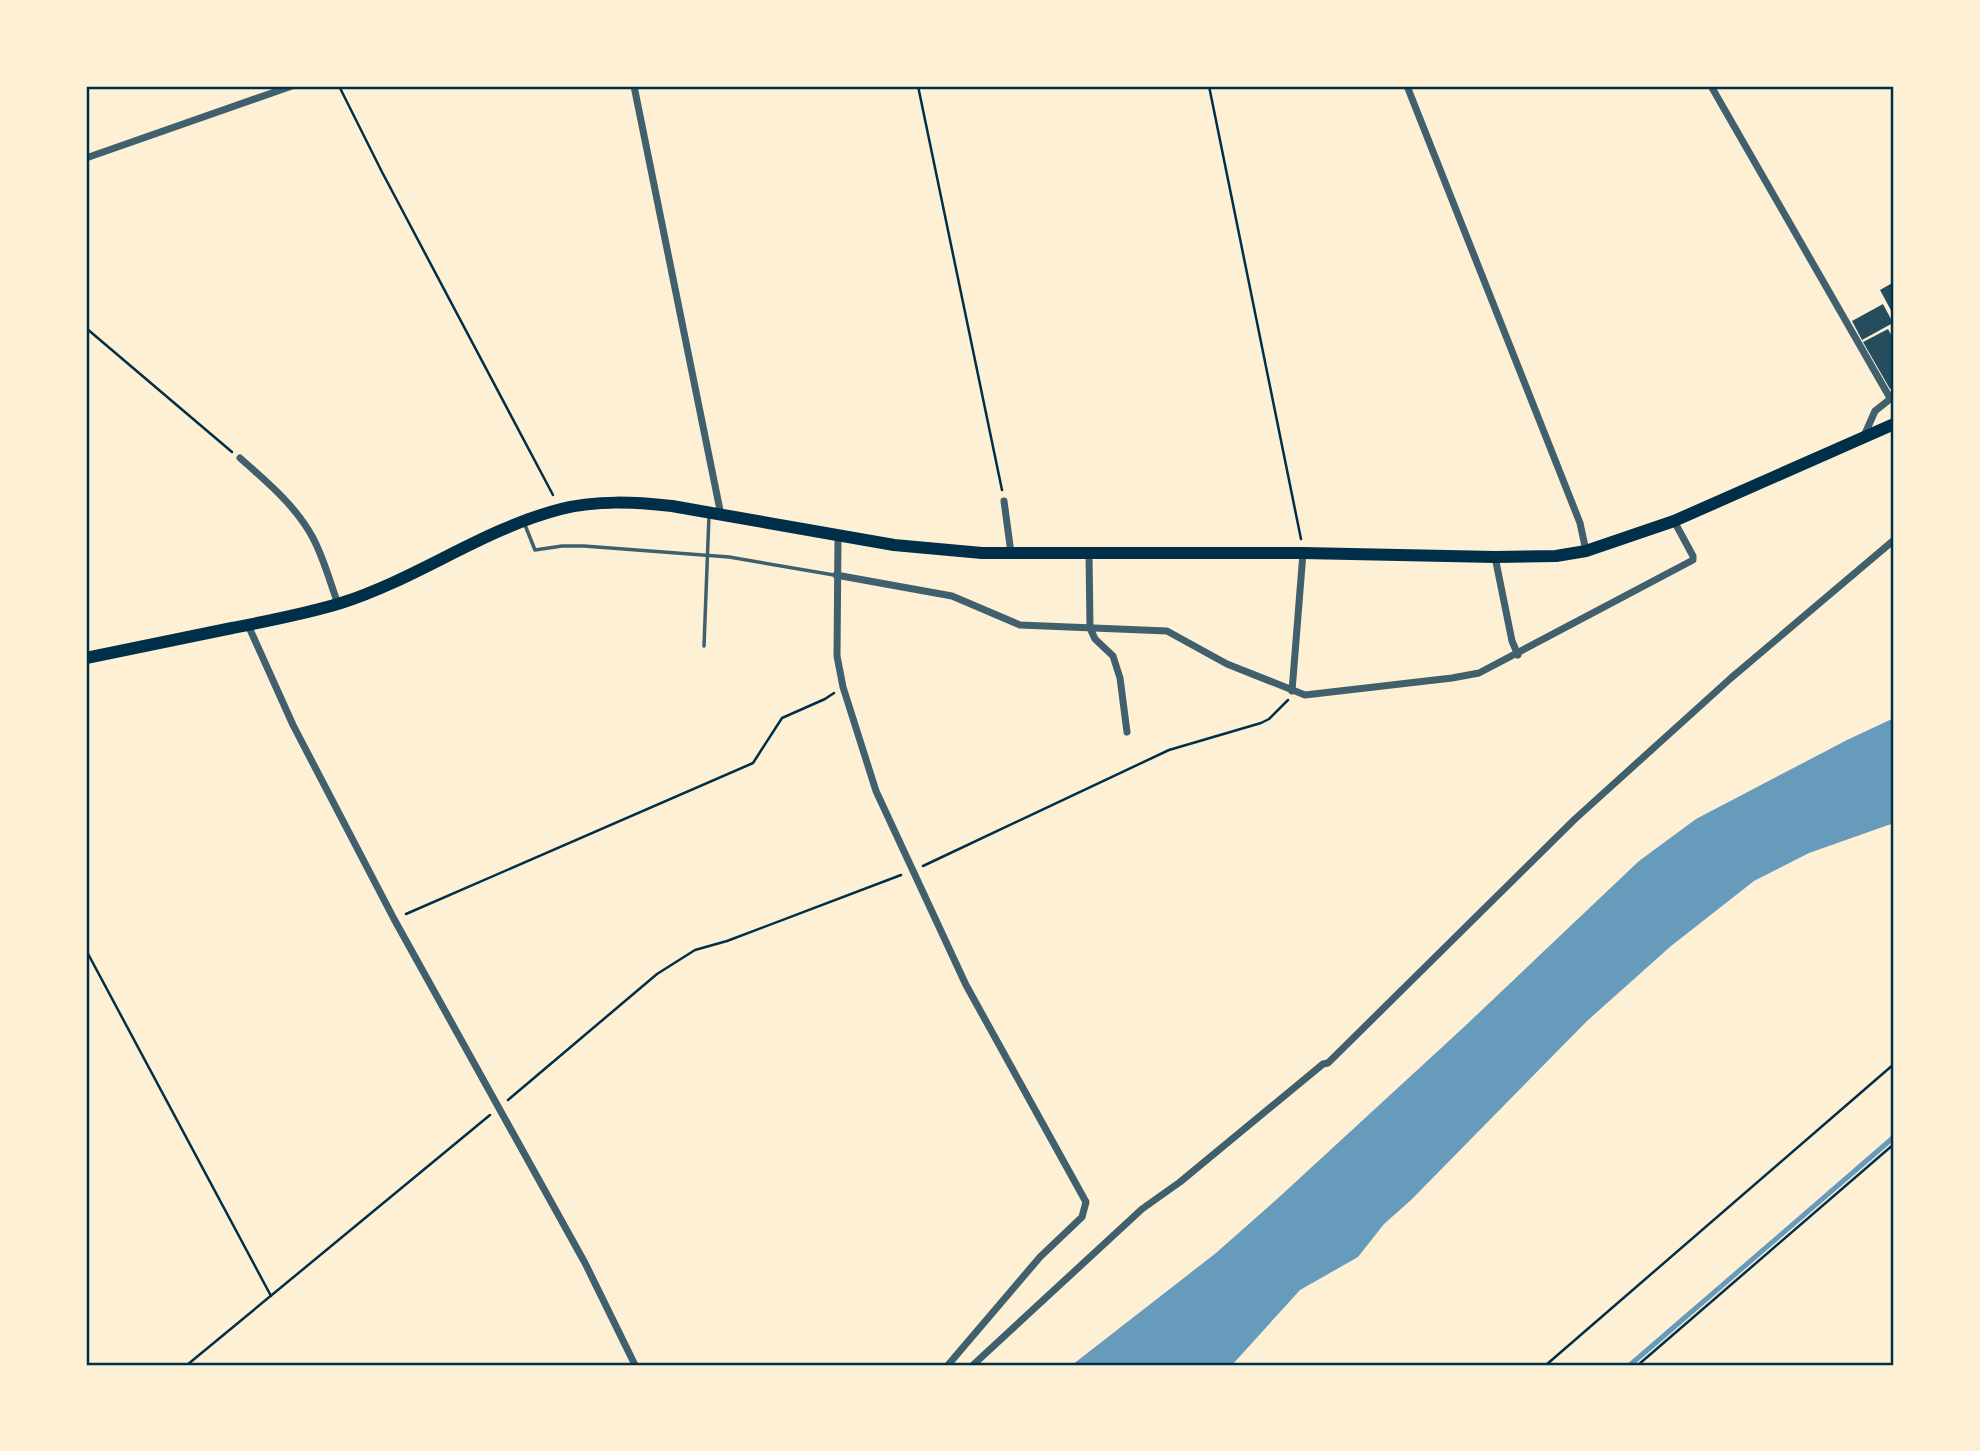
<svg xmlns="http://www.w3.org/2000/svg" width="1980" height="1451" viewBox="0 0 1980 1451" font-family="Georgia,serif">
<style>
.water{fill:#669bbc}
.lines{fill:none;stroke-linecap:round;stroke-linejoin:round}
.stream{stroke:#669bbc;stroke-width:5}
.building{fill:#264d5e}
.path{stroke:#003049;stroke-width:2.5}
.service{stroke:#3f606c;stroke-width:3.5}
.minor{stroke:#3f606c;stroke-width:7}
.primary{stroke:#003049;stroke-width:12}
.neatline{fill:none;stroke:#003049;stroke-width:2.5}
</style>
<rect width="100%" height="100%" fill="#fdf0d5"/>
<polygon class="water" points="1894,718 1894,823 1809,853 1754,881 1671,946 1587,1021 1411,1200 1384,1224 1358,1257 1300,1290 1232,1365 1072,1365 1216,1253 1276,1200 1464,1027 1639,861 1696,819 1847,740"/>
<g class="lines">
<polyline class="stream" points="1630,1365 1894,1137"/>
</g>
<g class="building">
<polygon points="1894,282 1894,316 1880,290"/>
<polygon points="1883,304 1893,323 1862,340 1852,321"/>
<polygon points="1888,329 1894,340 1894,386 1890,389 1863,342"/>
</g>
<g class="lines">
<g class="path">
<polyline points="339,86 382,172 553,495"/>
<polyline points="918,86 1002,490"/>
<polyline points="1209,86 1301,539"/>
<polyline points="86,328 232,452"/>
<polyline points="923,866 1169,750 1261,723 1269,719 1288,700"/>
<polyline points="406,914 753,763 782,718 825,699 834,693"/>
<polyline points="86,950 271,1296"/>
<polyline points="508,1100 657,974 695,950 727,941 901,875"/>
<polyline points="187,1365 490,1115"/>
<polyline points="1546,1365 1894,1064"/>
<polyline points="1638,1365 1894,1144"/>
</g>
<g class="service">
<polyline points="525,525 535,550 562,546 584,546 729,557 834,575"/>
<polyline points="704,646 709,515"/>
</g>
<g class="minor">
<polyline points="634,86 721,515"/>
<polyline points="1407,86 1580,523 1586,551"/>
<polyline points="1711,86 1890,398"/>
<polyline points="86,158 292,86"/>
<polyline points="1864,436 1875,411 1894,396"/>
<path d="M240,458c27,24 56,48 73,80 11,21 17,44 25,66"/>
<polyline points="1004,501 1011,553"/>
<polyline points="838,536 837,656 843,687 876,791 966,985 1086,1202 1082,1217 1040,1257 948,1365"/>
<polyline points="1089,553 1090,628 1095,639 1113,656 1120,678 1127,732"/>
<polyline points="1495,557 1512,641 1518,655"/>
<polyline points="836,575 952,596 1020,625 1167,631 1227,664 1305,695 1452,678 1479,673 1693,560 1693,556 1674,521"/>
<polyline points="248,625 293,725 394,919 585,1263 635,1365"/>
<polyline points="1292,691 1303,553"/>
<polyline points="973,1365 1142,1209 1180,1182 1323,1064 1328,1063 1575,819 1731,678 1894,540"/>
</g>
<path class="primary" d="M86,658c48,-10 97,-20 146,-30 36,-7 73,-14 109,-25 76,-24 142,-74 220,-94 36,-9 73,-7 111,-3l222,39 88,8h321l192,4 61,-1 30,-5 88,-30 220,-97"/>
</g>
<rect width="1980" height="1451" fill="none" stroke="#fdf0d5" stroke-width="175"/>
<rect x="88" y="88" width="1804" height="1276" class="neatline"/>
</svg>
